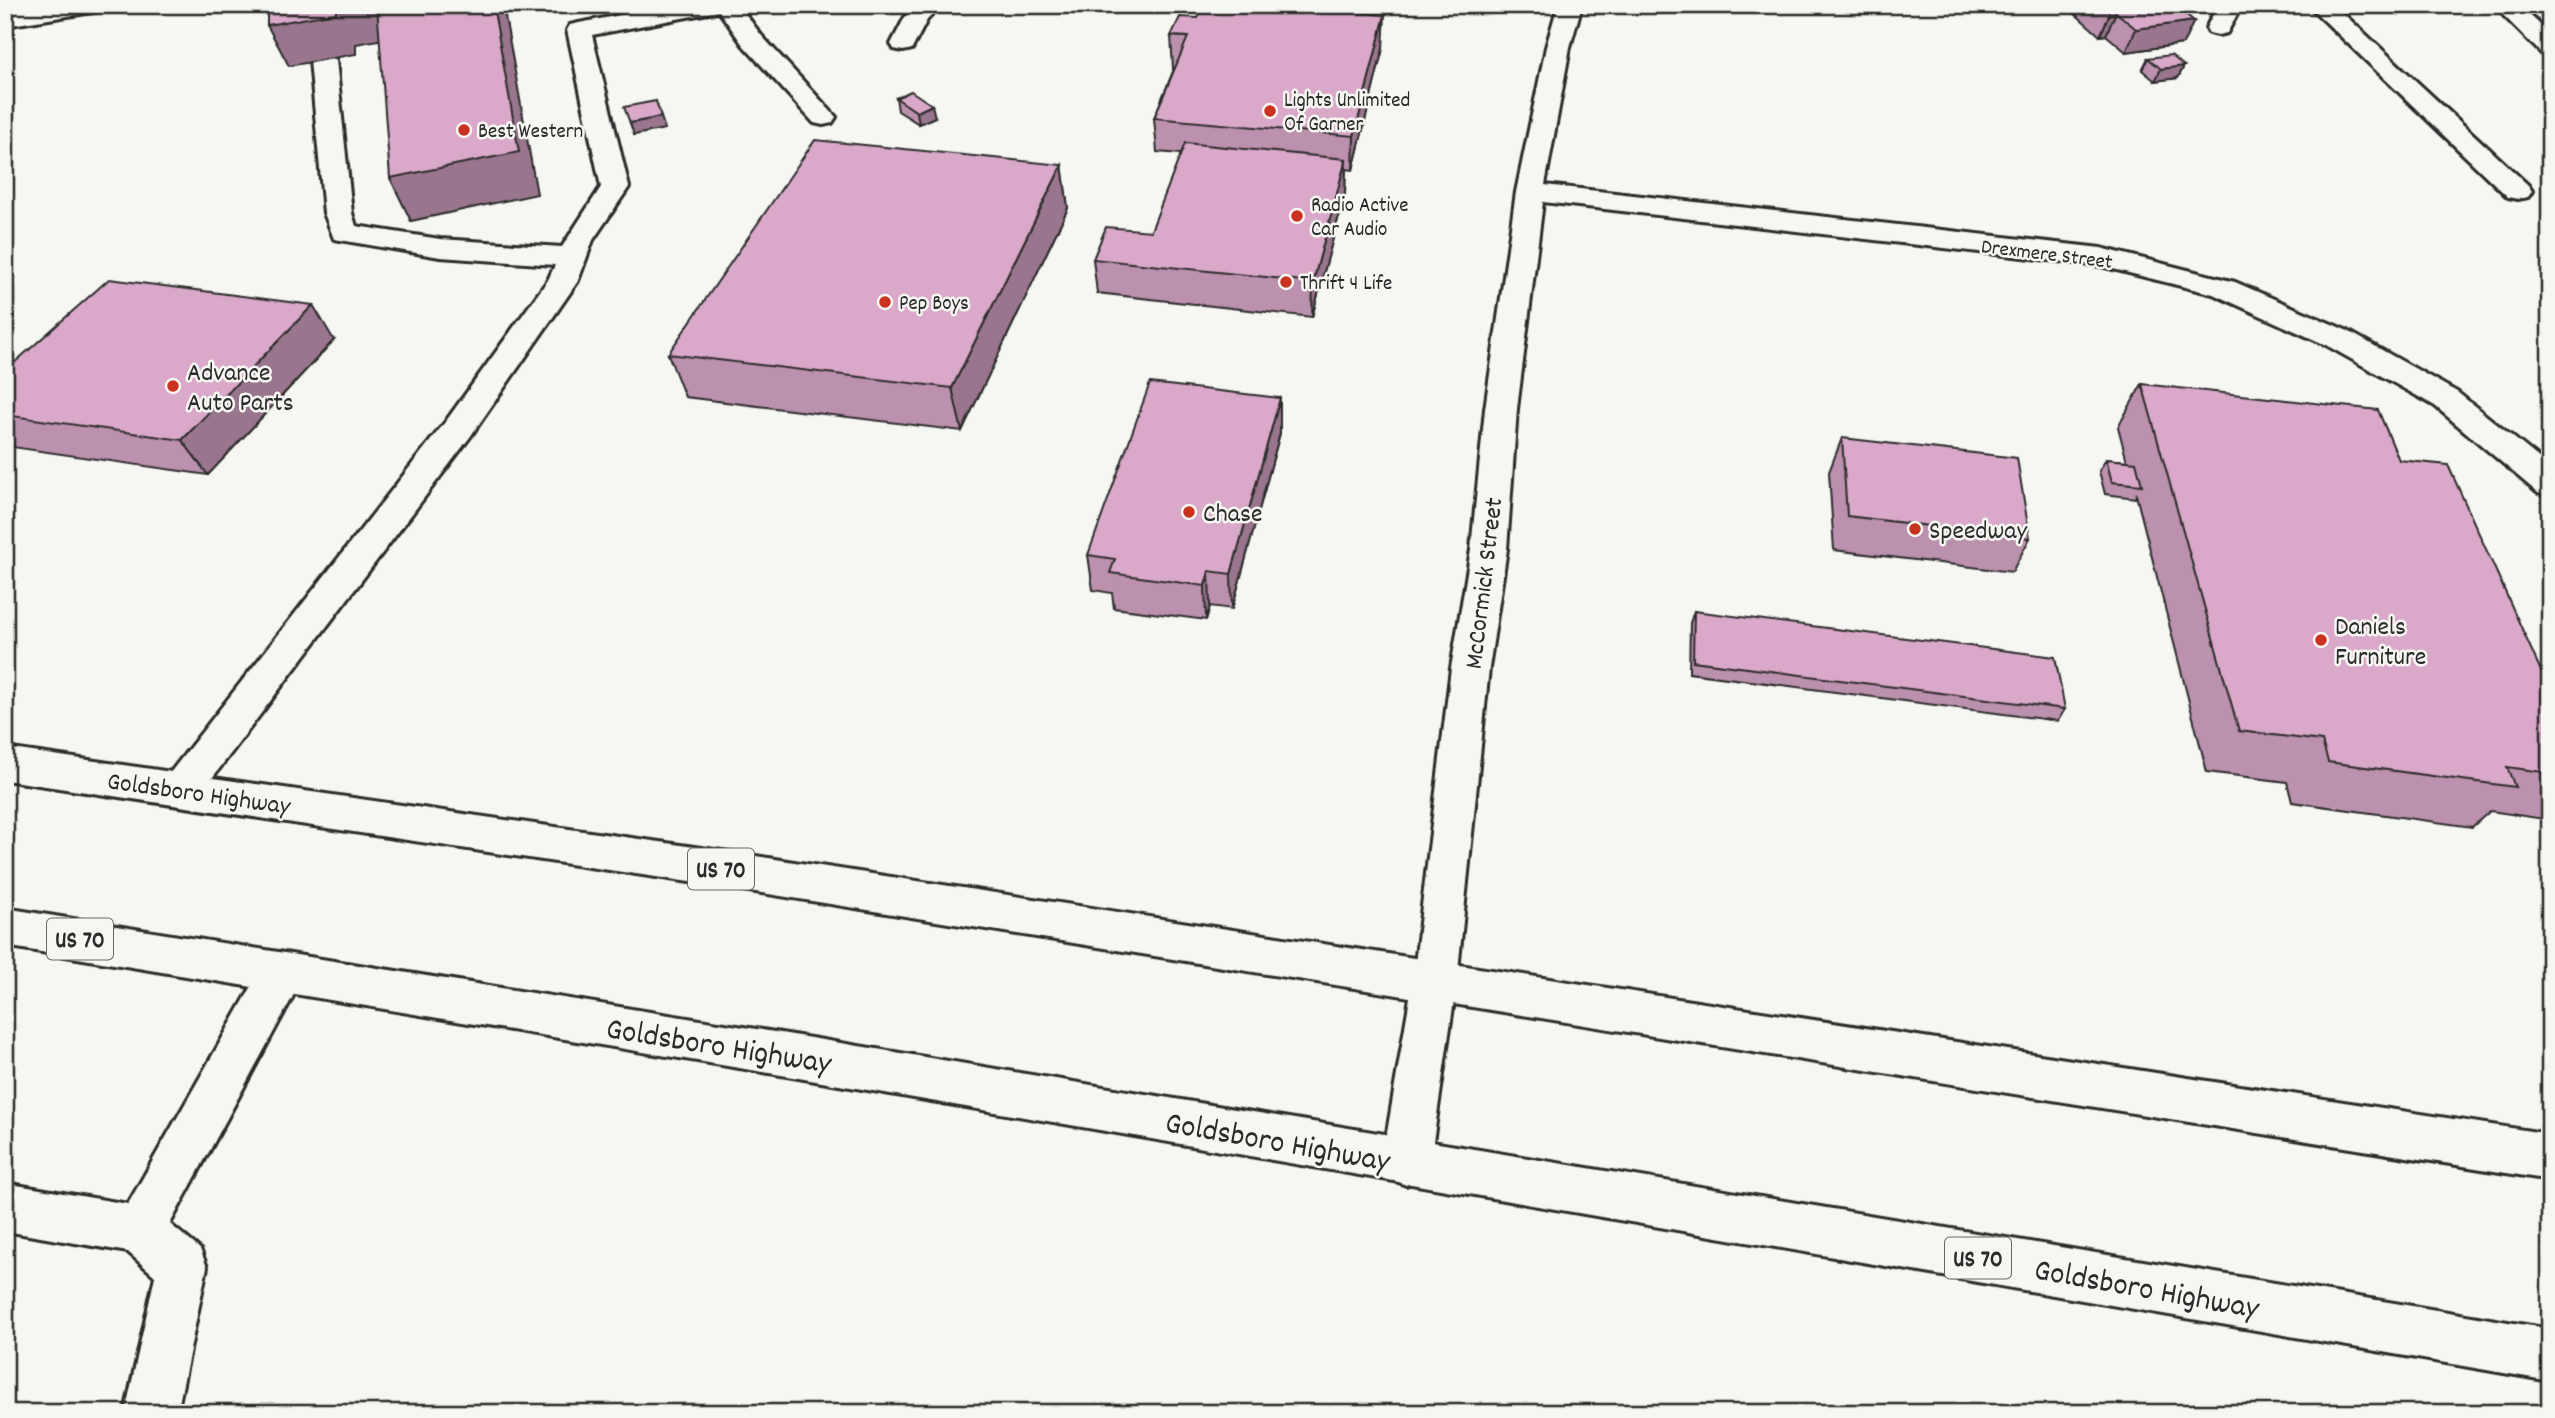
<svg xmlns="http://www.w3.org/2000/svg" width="2555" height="1418" viewBox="0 0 2555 1418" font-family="Dekko,sans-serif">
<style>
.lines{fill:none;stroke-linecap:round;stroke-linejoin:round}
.minor-casing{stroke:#2b2b2b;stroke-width:6}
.major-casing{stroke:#2b2b2b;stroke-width:6}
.minor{fill:#f6f6f2;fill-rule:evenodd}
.major{fill:#f6f6f2;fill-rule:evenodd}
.wall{fill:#bb91ad;stroke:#2b2b2b;stroke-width:2}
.shaded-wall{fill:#99768d;stroke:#2b2b2b;stroke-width:2}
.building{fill:#daa9c9;stroke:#2b2b2b;stroke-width:2}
.poi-dot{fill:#c8321e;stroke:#f6f6f2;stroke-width:2.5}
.labels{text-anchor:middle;stroke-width:5;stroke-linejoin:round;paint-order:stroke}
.far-poi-label{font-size:21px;fill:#2b2b2b;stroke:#f6f6f2;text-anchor:start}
.far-street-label{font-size:21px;fill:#2b2b2b;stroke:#f6f6f2}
.shield{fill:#f6f6f2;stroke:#686867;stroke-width:2}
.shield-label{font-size:24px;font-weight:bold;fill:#2b2b2b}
.poi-label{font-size:26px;fill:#2b2b2b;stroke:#f6f6f2;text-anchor:start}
.street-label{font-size:26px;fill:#2b2b2b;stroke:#f6f6f2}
.near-street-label{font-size:32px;fill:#2b2b2b;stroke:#f6f6f2}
</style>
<rect width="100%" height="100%" fill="#f6f6f2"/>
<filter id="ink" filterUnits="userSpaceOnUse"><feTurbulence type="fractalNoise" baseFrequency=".0143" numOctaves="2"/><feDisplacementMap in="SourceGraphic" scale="14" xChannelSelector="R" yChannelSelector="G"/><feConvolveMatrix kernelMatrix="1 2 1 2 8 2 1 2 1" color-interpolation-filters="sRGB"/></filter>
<g filter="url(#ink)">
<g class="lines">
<defs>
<g id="minor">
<polygon points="46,5 105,5 102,10 93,12 5,26 5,12"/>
<polygon points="673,5 739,5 761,35 836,117 832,123 823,125 814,123 743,45 719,11 592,35 629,187 593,240 578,281 470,437 194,802 180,806 166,802 160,790 166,778 446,421 548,280 555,265 440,257 334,239 324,213 310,60 314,55 323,52 332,55 336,60 352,213 356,226 440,239 562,247 601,187 567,30 570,25 579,23"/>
<polygon points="916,5 942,5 927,20 912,49 903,51 894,49 891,44 905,17"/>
<polygon points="1305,5 1329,5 1330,8 1327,13 1318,15 1309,13"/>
<polygon points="1558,5 1582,5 1570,47 1545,185 2101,248 2235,282 2348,331 2457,392 2550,467 2550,497 2538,493 2435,406 2326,345 2213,294 2101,266 1543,202 1517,409 1507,549 1489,668 1457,980 1430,1162 1423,1178 1406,1185 1389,1178 1382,1162 1413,980 1451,668 1471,549 1485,409 1516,192 1546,47"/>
<polygon points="2218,5 2242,5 2227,33 2218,35 2209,33 2206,28"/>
<polygon points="2308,5 2334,5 2528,185 2532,191 2528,197 2518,199 2508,197"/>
<polygon points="2493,5 2519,5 2550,34 2550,55 2541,53"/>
<polygon points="284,953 300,958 306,972 170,1224 200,1249 207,1267 177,1413 125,1413 155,1276 128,1252 5,1231 5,1183 128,1204 268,958"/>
</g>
<g id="major">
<polygon points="5,748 743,854 2550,1134 2550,1180 743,890 5,780"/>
<polygon points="5,908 781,1033 2550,1329 2550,1381 781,1075 5,946"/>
</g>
</defs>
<use href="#minor" class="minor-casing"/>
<use href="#major" class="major-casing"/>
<use href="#minor" class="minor"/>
<use href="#major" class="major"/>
</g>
<g class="wall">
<polygon points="2065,5 2178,5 2177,7 2183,44 2126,52 2106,35 2100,36"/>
<polygon points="1171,36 1383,48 1353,170 1346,169 1345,193 1312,317 1097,293 1093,259 1151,231 1181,154 1157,152 1154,118 1174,69 1173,69"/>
<polygon points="2148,58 2184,66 2178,78 2155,81 2142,70"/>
<polygon points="896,98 935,117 919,124 898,111"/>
<polygon points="1062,165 1068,208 962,431 685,397 668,354"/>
<polygon points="334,340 208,475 5,446 5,371"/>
<polygon points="2142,384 2399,460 2550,691 2550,813 2544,819 2490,811 2472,827 2292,802 2287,782 2207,772 2136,495 2135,498 2105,494 2099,471 2106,459 2127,461 2118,427"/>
<polygon points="1280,398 1280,433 1232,609 1210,606 1206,620 1114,608 1112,593 1093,590 1088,555"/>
<polygon points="1842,438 2030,538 2012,572 1834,550 1829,472"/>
<polygon points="1694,611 2065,709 2058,721 1689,673 1690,623"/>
</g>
<g class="shaded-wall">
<polygon points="336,5 381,5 395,37 356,44 356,54 289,66 267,25"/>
<polygon points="493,5 503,5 537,194 411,221 390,178"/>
<polygon points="2116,12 2106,35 2100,36 2110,13"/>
<polygon points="1385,15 1383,48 1353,170 1354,136"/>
<polygon points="2194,21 2183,44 2126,52 2136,29"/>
<polygon points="2184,66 2178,78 2155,81 2161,69"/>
<polygon points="932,105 935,117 919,124 917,112"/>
<polygon points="661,117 665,129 634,135 630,123"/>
<polygon points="1346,159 1345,193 1312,317 1313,282"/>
<polygon points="1062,165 1068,208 962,431 952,388"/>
<polygon points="313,305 334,340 208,475 182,440"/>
<polygon points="1280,398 1280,433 1232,609 1231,574"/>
<polygon points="1209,571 1210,606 1206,620 1205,586"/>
</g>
<g class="building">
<polygon points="267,5 336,5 336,13 267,25"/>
<polygon points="377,5 493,5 519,152 390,178"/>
<polygon points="1203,5 1269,5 1385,15 1354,136 1154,118 1188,37 1171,36 1180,17 1198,18"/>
<polygon points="2101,5 2175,5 2194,21 2136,29 2116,12 2110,13"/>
<polygon points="2171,55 2184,66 2161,69 2148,58"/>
<polygon points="911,91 932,105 917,112 896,98"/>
<polygon points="656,101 661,117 630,123 624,107"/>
<polygon points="815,140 1062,165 952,388 668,354"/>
<polygon points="1185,143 1346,159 1313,282 1093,259 1106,227 1151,231"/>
<polygon points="109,279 313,305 182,440 5,415 5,371"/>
<polygon points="1150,383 1280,398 1231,574 1209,571 1205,586 1110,573 1115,559 1088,555"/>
<polygon points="2142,384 2378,410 2399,460 2448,465 2550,691 2550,773 2507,767 2515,787 2328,762 2322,741 2239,731"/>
<polygon points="1842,438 2017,458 2030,538 1847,516"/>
<polygon points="2106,459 2136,462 2142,485 2112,482"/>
<polygon points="1694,611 2055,657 2065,709 1693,661"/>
</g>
</g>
<g class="poi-dot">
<circle cx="1270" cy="111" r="7"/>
<circle cx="464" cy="130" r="7"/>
<circle cx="1297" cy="216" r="7"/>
<circle cx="1286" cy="282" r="7"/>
<circle cx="885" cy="302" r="7"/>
<circle cx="173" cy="386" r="7"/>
<circle cx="1189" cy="512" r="7"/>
<circle cx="1915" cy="529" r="7"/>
<circle cx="2321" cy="640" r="7"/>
</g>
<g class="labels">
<g class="far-poi-label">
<text x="1284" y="106">Lights Unlimited<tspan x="1284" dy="24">Of Garner</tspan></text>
<text x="478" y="137">Best Western</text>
<text x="1311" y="211">Radio Active<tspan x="1311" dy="24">Car Audio</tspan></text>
<text x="1300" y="289">Thrift 4 Life</text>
<text x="899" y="309">Pep Boys</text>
</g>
<g class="far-street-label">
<text transform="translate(2047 253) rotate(7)" y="7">Drexmere Street</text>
</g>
<g class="shield">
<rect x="688" y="848.5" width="66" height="41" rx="5"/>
<rect x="47" y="918.5" width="66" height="41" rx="5"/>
<rect x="1945" y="1237.5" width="66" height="41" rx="5"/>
</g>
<g class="shield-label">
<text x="721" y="877">US 70</text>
<text x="80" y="947">US 70</text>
<text x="1978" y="1266">US 70</text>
</g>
<g class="poi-label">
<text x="187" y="380">Advance<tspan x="187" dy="30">Auto Parts</tspan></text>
<text x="1203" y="521">Chase</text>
<text x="1929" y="538">Speedway</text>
<text x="2335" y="634">Daniels<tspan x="2335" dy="30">Furniture</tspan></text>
</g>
<g class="street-label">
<text transform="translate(1482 583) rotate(-83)" y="9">McCormick Street</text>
<text transform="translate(199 792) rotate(8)" y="9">Goldsboro Highway</text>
</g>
<g class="near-street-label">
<text transform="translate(719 1044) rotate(9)" y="11">Goldsboro Highway</text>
<text transform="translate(1278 1140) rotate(10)" y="11">Goldsboro Highway</text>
<text transform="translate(2147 1287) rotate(10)" y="11">Goldsboro Highway</text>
</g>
</g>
<rect width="2555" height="1418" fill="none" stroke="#f6f6f2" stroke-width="28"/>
<rect x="14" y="14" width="2527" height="1390" fill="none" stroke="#2b2b2b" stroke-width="2.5" filter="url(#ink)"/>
</svg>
